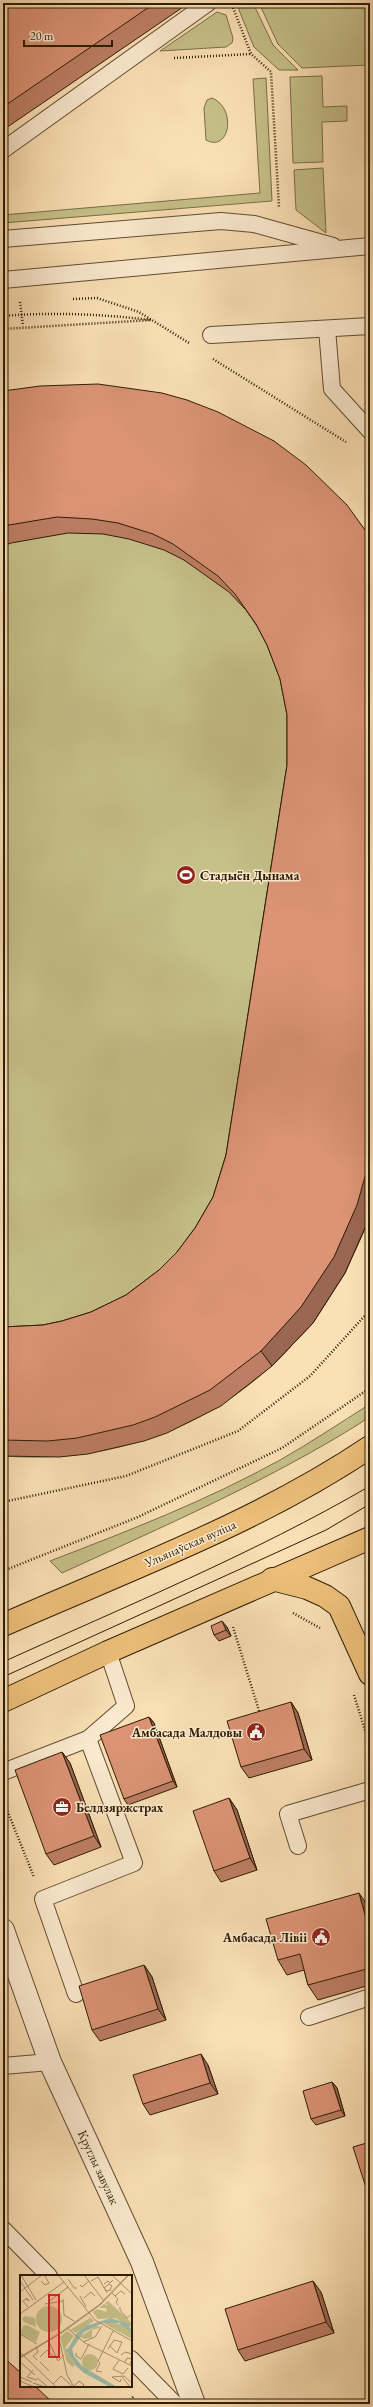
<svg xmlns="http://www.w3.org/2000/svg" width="373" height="2407" viewBox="0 0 373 2407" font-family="'EB Garamond',serif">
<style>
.green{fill:#c6c089;stroke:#7a6e46}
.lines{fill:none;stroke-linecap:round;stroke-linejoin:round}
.lane-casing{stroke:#604d30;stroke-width:18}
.street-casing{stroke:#604d30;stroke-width:24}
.primary-casing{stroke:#2d1c03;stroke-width:24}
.path{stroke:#2d1c03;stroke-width:2.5;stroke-dasharray:1 2;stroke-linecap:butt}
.lane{stroke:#fcebd0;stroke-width:16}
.street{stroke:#fcebd0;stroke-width:22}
.primary{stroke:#eec07b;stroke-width:22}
.tram{stroke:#2d1c03;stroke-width:1}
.wall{fill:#bd7e65;stroke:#2d1c03}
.shaded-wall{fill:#9a6753;stroke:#2d1c03}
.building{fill:#dc9376;stroke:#2d1c03}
.labels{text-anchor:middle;stroke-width:3;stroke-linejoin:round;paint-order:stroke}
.poi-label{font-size:13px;font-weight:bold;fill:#2d1c03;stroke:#fcebd0;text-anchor:start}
.street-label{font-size:13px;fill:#2d1c03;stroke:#fcebd0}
.inset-road{fill:none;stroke:#a9926e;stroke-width:1}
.view{fill:#d62828;fill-opacity:0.15;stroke:#d62828;stroke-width:2}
.inset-edge{fill:none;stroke:#2d1c03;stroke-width:2}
</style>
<rect width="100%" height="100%" fill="#fbe0b6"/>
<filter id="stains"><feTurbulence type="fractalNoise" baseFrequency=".005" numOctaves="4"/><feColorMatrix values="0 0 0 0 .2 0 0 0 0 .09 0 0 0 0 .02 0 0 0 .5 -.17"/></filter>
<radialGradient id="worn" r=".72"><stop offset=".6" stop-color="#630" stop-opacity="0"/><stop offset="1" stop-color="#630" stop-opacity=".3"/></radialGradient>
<g class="green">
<polygon points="239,3 253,3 273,45 298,70 279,70 254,47 239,10"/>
<polygon points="259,3 370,3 370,65 302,68 278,44"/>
<polygon points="217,12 226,15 233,38 232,43 226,47 160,51"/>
<polygon points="322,76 323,107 347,106 347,121 322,122 323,162 293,163 290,77"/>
<polygon points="266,78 272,201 3,223 3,215 260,193 253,79"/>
<path d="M212,98c25,10 18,55 -6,42l-2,-32 3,-8z"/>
<polygon points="323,168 326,233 296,210 294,170"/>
<path d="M3,408l355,113 12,15v678l-2,7c-61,156 -197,247 -365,235z"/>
<path d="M370,1404v12l-11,8c-95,59 -195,102 -297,149l-12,-12c78,-30 156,-60 230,-101 30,-17 60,-37 90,-56z"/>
</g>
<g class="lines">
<defs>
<g id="lane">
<polyline points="3,150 208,3"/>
<polyline points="3,239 221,221 254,224 333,246"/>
<polyline points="3,280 370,246"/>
<polyline points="327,329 332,389 370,431"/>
<polyline points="211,335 370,326"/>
<polyline points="3,1772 88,1739"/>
<polyline points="298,1846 288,1814 370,1790"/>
<polyline points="76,1994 43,1899 134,1863 88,1739 126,1706 108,1652"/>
<polyline points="309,2017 370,1997"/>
<polyline points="3,2066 50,2062"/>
<polyline points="3,2229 49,2276"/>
<polyline points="131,2359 175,2404"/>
</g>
<polyline id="street" points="3,1930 50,2062 142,2262 194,2404"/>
<g id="primary">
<polyline points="272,1579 307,1588 325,1596 339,1606 370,1674"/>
<path d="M3,1625c124,-55 254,-102 367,-178"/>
<polyline points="3,1701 108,1652 370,1538"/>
</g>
</defs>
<use href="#lane" class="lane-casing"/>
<use href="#street" class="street-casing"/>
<use href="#primary" class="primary-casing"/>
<g class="path">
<polyline points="232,5 251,54 271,72 279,207"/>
<polyline points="174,58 251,54"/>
<polyline points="73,299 97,298 139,312 189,343"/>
<polyline points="20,302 23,326"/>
<path d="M3,316c50,-4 98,-2 148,4l-148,9"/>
<polyline points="213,359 346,442"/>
<polyline points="366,454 370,460"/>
<polyline points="3,1502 126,1476 238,1431 310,1376 370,1310"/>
<polyline points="3,1571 138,1517 282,1448 370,1388"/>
<polyline points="293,1613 320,1628"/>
<polyline points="233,1627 260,1714"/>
<polyline points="354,1695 370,1746"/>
<polyline points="3,1800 34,1877"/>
<polyline points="126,2404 134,2396"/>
</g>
<use href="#lane" class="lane"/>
<use href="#street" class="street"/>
<use href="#primary" class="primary"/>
<g class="tram">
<path d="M3,1662c123,-56 250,-108 367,-176"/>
<polyline points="3,1677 326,1530 370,1504"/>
</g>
</g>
<g class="wall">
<polygon points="3,3 189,3 3,130"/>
<polygon points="3,391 274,441 368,1221 345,1273 313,1323 272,1366 221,1406 167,1433 144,1441 88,1454 59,1457 3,1456 3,1327 43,1325 62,1321 91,1312 126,1295 159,1270 177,1252 195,1228 213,1197 226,1155 287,765 287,715 280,679 267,645 257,626 246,610 229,592 184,560 164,550 129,539 103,534 68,533 11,543 3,546"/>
<polygon points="227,1627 231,1636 219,1641 214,1635"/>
<polygon points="291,1702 298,1713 312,1760 249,1778 241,1767"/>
<polygon points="149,1717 154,1723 177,1787 128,1805 124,1799"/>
<polygon points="62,1752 70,1763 101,1847 54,1865 46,1854"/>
<polygon points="229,1798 237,1810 257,1870 221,1882 214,1871"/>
<polygon points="369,1907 370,1912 370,1985 318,2000 308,1985 304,1970 287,1975 278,1960"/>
<polygon points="144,1965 152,1977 166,2020 100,2041 92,2030"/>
<polygon points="208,2065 218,2094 150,2115 143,2104"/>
<polygon points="332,2082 337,2088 345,2116 316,2125 311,2119"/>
<polygon points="321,2292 334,2333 245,2361 238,2350"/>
</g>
<g class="shaded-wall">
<polygon points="370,1150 370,1214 368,1221 345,1273 313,1323 272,1366 261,1351"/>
<polygon points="222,1621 227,1627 231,1636 226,1630"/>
<polygon points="291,1702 298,1713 312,1760 304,1749"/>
<polygon points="149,1717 154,1723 177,1787 173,1781"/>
<polygon points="62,1752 70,1763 101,1847 94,1836"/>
<polygon points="229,1798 237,1810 257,1870 250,1858"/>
<polygon points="359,1893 369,1907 370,1912 370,1933"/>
<polygon points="144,1965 152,1977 166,2020 158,2009"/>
<polygon points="201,2054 208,2065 218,2094 210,2083"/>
<polygon points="332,2082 337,2088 345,2116 341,2110"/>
<polygon points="313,2281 321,2292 334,2333 326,2322"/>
</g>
<g class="building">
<polygon points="3,3 155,3 3,107"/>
<polygon points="98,384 162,393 187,400 218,412 274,441 306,465 347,505 370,537 370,1150 366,1173 357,1205 334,1257 301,1307 261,1351 210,1390 155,1417 133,1425 77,1438 48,1441 3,1440 3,1327 43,1325 62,1321 91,1312 126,1295 159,1270 177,1252 195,1228 213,1197 226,1155 287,765 287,715 280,679 267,645 256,624 235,594 218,576 173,544 153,534 118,523 92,519 57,517 3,526 3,391 40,386"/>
<polygon points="222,1621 226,1630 214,1635 211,1626"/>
<polygon points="291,1702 304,1749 241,1767 227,1721"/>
<polygon points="149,1717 173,1781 124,1799 100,1735"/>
<polygon points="62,1752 94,1836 46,1854 15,1770"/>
<polygon points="229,1798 250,1858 214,1871 193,1811"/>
<polygon points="359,1893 370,1933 370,1968 308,1985 300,1954 278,1960 266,1919"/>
<polygon points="144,1965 158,2009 92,2030 79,1986"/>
<polygon points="201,2054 210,2083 143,2104 133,2075"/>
<polygon points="332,2082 341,2110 311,2119 303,2091"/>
<polygon points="370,2142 370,2194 368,2194 353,2147"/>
<polygon points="313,2281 326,2322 238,2350 225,2309"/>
<polygon points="3,2357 21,2373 21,2386 35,2386 54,2404 3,2404"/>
</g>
<defs>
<symbol id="stadium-disc" viewBox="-11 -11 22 22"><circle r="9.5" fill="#8f2418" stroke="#fcebd0"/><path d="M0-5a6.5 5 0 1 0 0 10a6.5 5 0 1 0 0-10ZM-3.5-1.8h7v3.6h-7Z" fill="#fff"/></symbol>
<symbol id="civic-disc" viewBox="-11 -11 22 22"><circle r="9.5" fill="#8f2418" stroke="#fcebd0"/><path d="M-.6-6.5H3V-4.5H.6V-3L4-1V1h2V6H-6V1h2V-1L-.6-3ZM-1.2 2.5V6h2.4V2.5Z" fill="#fff"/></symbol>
<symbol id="office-disc" viewBox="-11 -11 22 22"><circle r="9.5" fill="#8f2418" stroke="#fcebd0"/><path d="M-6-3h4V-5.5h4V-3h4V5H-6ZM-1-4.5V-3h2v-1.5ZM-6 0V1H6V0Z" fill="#fff"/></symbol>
</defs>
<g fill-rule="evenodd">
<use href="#stadium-disc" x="175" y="864" width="22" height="22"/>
<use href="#civic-disc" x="245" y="1721" width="22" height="22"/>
<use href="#office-disc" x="51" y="1796" width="22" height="22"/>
<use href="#civic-disc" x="310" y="1926" width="22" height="22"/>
</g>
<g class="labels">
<g class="poi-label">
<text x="200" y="880">Стадыён Дынама</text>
<text x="242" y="1737" text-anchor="end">Амбасада Малдовы</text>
<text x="76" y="1812">Белдзяржстрах</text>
<text x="307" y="1942" text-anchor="end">Амбасада Лівіі</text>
</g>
<g class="street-label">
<text transform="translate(190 1543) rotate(-24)" y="5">Ульянаўская вуліца</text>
<text transform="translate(99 2167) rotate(65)" y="5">Круглы завулак</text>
</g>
</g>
<g transform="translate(20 2275)">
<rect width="112" height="112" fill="#fbe0b6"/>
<path d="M88,26l24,22v4l-17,-9 -17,1 -5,-7 4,-3 10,3 -1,-4h-7l5,-4 5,2 -4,-3zM16 44a13 13 0 1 1 26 0a13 13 0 1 1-26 0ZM5,41l10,2 1,9 -12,-5 -2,-3zM68,41l-6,4 7,-4 5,5 -18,12 -6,-3 20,-12zM92,47l13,4 7,7v6l-29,-16zM7,50l13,7 -4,10 -16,-8 3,-8zM76,51l4,1 -1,3 -1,-2 -6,2v7h2l-9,2 -5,-2zM47,56l7,5 -10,13 11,16 -2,2 -6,-5 -7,-25zM62 87a8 8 0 1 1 16 0a8 8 0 1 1-16 0Z" fill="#c6c089"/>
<path d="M91,43l18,6 3,9 -13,-10h-16l-19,9 -12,17 2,7 8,10 35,21h-7l-26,-14 -8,-7 -12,-18 4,1 9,-16 9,-7z" fill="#9fbdab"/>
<path class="inset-road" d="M1,0l15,25M38,0l37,45 37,21M64,0l20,26M92,0l20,19M48,4l6,9h3M0,6l13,19M21,6l4,4 4,-2 -4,-7M71,6l7,-4 9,16M84,9l4,-3 2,2 3,-3M60,10l2,2 7,-6M90,15l2,-4 -3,-2 -5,4 3,3 4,-1M0,17l22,-17M92,18l6,6 -2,3 2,3M60,21l6,11M95,21l6,-5 4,3M64,23l7,-6 4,4M6,24l3,2 -2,-3 -1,1 -3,2 5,6M43,24l1,16 10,6M28,27l20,-15M25,29l18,-3M100,32v3l7,8 5,-4M0,39l44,-32M48,54l17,14 47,23M0,59l17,10M39,63l8,37 7,12M28,65l10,21 6,-6M63,67l12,-5 7,-11M16,72l2,5 -5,4 4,4M88,74l6,-9 8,2 -5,11 -7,-7M0,77l36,35M56,78v3l5,3 8,-15M101,80l4,-3 7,2M0,82l40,-24 39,-28 29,-30M20,82l7,-7 6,6M0,83l43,-26 37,-27 29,-30M99,85l-6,9 10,5 5,-6M0,87l15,13M20,87l9,9M105,87l2,-4 5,1 -2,5M13,95l-6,7 10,3M82,97l-6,-1 4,-8 -2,-2 15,-30M0,102l12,5M92,102l12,-1 8,7M92,102l8,5 1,-3M102,102l8,10M17,103l11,9M0,106l14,6M13,108l12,4M33,109l8,-8 12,11M54,111l5,-5 5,4 -2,2"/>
<path class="view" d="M29,20h10v62h-10z"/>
<rect width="112" height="112" class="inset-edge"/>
</g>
<rect width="373" height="2407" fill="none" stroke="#fbe0b6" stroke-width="16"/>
<rect x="4" y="4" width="365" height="2399" fill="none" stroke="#2d1c03" stroke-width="2"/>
<rect x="8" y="8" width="357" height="2391" fill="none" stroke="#2d1c03"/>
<path d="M24 40v6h88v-6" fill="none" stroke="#2d1c03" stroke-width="2"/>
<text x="30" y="40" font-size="12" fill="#2d1c03" stroke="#fcebd0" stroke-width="3" paint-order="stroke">20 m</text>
<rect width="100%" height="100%" filter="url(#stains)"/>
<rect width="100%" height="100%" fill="url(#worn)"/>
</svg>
